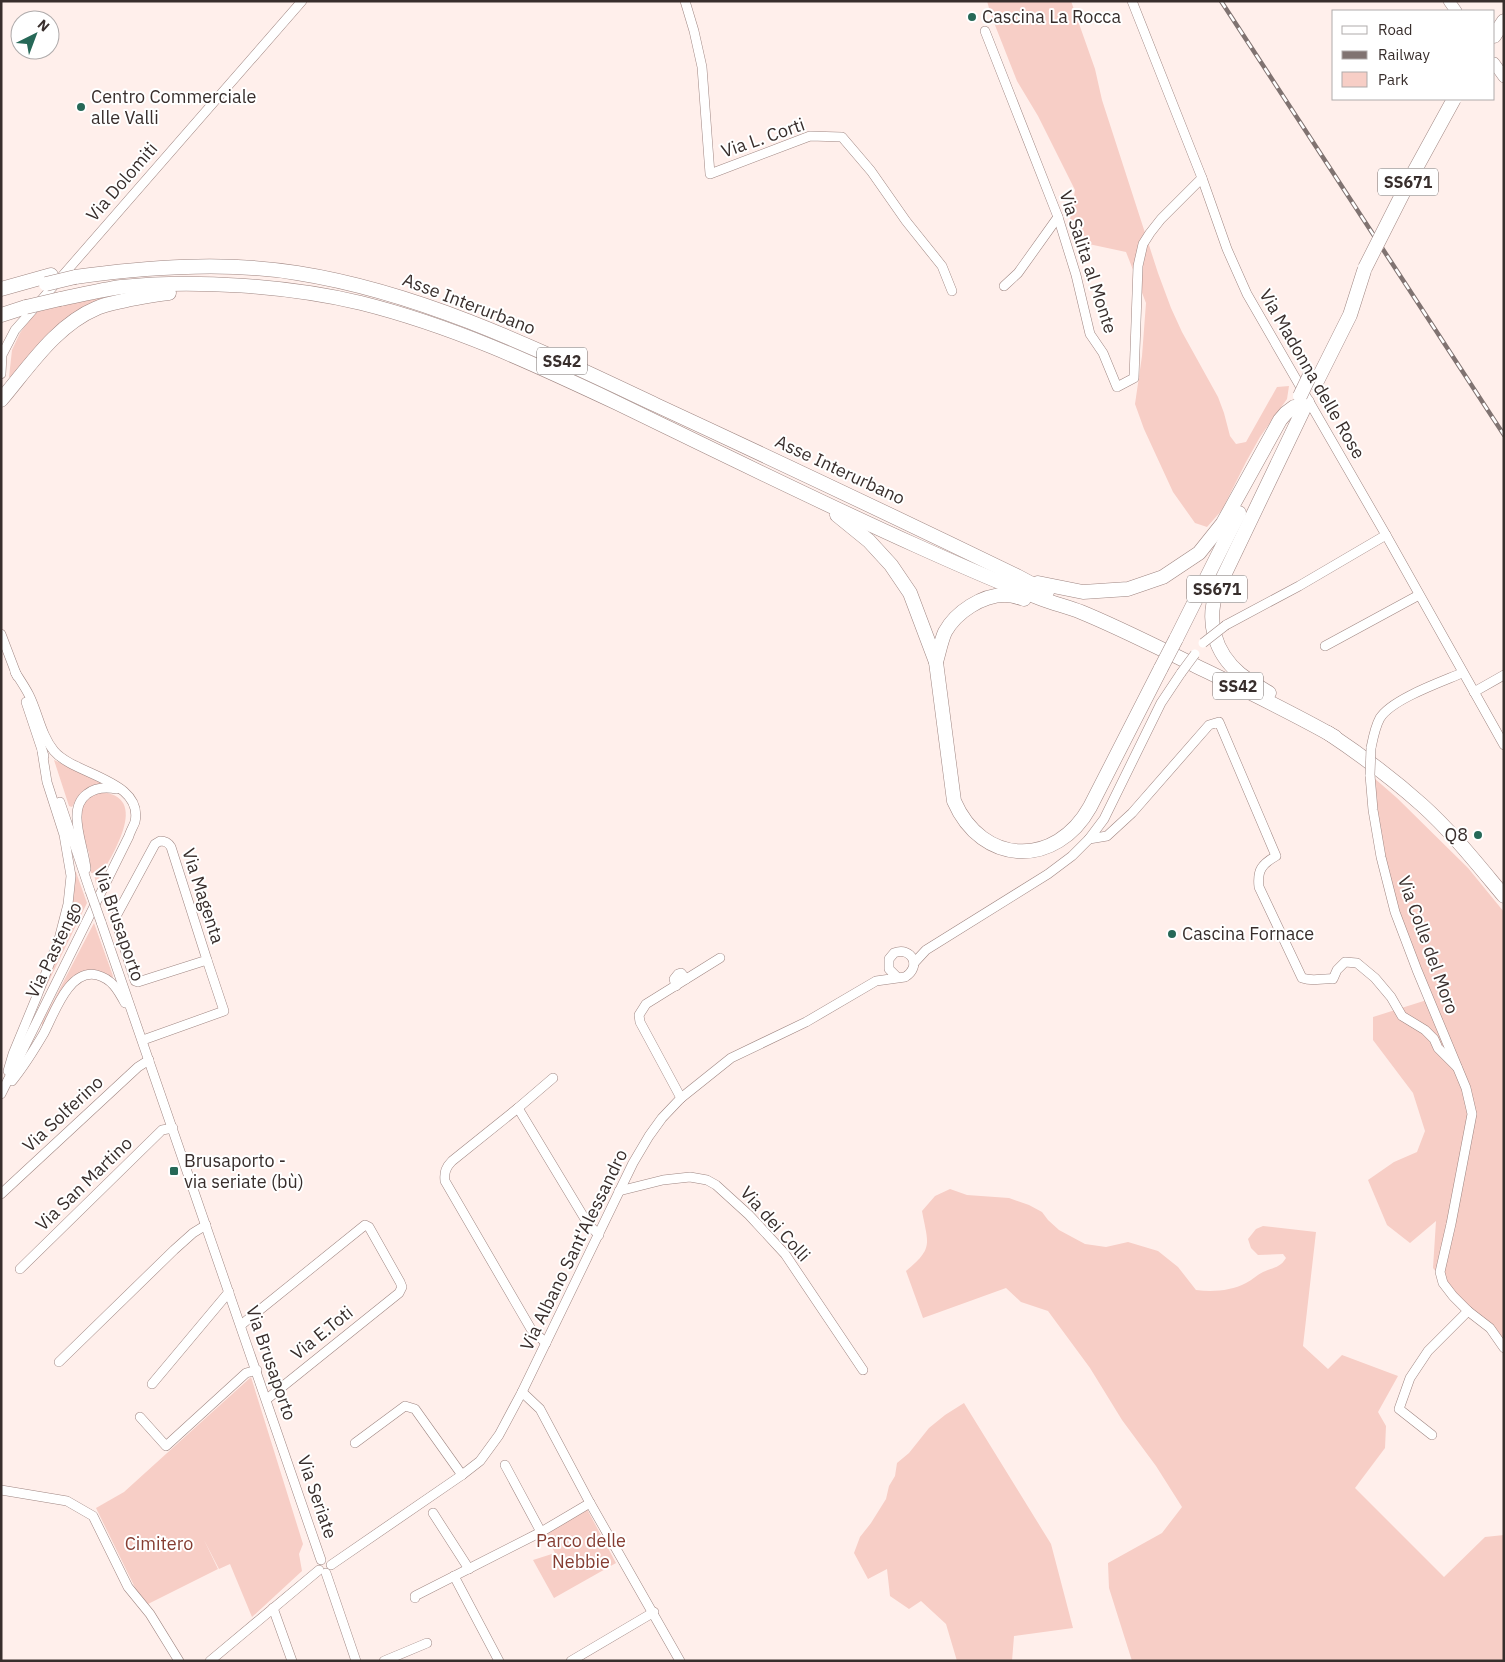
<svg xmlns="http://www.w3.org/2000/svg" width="1505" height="1662" viewBox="0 0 1505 1662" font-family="'IBM Plex Sans',sans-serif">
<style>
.green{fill:#f7cec6}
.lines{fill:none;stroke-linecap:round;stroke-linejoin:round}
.minor-casing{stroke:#9f8682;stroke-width:10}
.major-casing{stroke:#9f8682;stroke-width:12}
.highway-casing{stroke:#9f8682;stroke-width:15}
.minor{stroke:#fff;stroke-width:9}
.major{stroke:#fff;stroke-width:11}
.highway{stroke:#fff;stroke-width:14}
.rail-casing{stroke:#807371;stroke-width:4.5}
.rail{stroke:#fff;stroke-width:2.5;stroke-dasharray:8;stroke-linecap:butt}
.minor-bridge-casing{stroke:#9f8682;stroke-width:10;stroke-linecap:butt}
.highway-bridge-casing{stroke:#9f8682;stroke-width:15;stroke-linecap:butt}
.minor-bridge{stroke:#fff;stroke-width:9}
.highway-bridge{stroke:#fff;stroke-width:14}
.poi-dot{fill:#266857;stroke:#fff;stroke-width:2}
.labels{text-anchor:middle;stroke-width:4;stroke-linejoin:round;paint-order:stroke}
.shield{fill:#fff;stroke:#746d6b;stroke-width:1}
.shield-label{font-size:16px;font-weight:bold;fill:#382e2c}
.poi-label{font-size:18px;fill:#382e2c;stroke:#fff;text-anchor:start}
.street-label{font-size:18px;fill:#382e2c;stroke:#fff}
.park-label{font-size:18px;fill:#853d32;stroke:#fff}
</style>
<rect width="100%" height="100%" fill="#ffefeb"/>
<g class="green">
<polygon points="987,1 1071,1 1095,69 1102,100 1158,273 1171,308 1182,332 1218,397 1224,413 1230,436 1236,444 1246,442 1277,387 1289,386 1287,399 1260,437 1246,462 1222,510 1207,527 1195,523 1173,492 1144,429 1135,404 1142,356 1146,303 1126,252 1084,243 1069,226 1075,190 1038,116 1017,81 991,15"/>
<polygon points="128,292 127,294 110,298 13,378 9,377 12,350 20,333 36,311 58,307 59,304"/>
<polygon points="54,760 101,781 102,783 84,791 77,798 72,807 69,806"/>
<polygon points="1374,778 1397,798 1468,868 1504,912 1504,1344 1499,1333 1487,1320 1468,1308 1433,1268 1436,1221 1410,1243 1387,1225 1368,1180 1394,1162 1417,1152 1425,1131 1413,1093 1373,1040 1373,1017 1430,999 1400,919 1378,824"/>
<path d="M98,792c57,2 11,68 -2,92l-2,-11h-3l-2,-20 -9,-26 2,-21 9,-10z"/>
<polygon points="74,872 76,872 87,903 43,993 42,992"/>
<polygon points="94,923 113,976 111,980 86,972 45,1025 42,1026 42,1023"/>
<path d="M950,1189l17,6 42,3 20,7 13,7 6,8 11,10 26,14 21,3 22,-5 30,9 20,16 18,23c17,2 35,1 50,-7 6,-3 11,-8 17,-11 11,-5 17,-4 23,-14l-3,-4 -25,1 -7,-7 -3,-9 8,-10 7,-3 53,6 -13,114 25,23 14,-14 56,21 -20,36 8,14 -1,22 -30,40 89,89 41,-40 19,-2v126h-372l-23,-73 -1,-25 54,-30 20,-26 -26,-41 -34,-46 -32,-52 -42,-57 -27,-9 -15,-14 -83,30 -17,-47c28,-23 22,-27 16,-60l13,-15z"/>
<polygon points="251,1377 303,1544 299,1554 302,1571 252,1617 230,1564 219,1569 204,1540 218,1569 144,1606 96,1508 124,1492"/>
<polygon points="964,1403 1051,1544 1073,1628 1014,1636 1012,1661 957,1661 946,1624 921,1601 909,1609 890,1596 887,1569 868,1579 854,1553 860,1537 871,1523 886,1499 889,1486 895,1476 897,1463 909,1453 929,1428 945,1415"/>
<polygon points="587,1509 616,1563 554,1598 533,1560 555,1553 545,1534"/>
</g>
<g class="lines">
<defs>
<g id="minor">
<polyline points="685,1 694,31 702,67 710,174 810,136 842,137 871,171 906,221 942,266 952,291"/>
<polyline points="1132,1 1202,178 1227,249 1247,294 1386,535 1504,745"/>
<polyline points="985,31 1058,217 1076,275 1090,334 1103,353 1117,387 1134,378 1138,266 1143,244 1150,233 1161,219 1202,178"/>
<polyline points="1004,286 1018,273 1058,217"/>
<polyline points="1,374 2,355 15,330 23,321 302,1"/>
<polyline points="1226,625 1299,586 1386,535"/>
<polyline points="1,634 17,676"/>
<polyline points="1325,646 1419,595"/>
<polyline points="1474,692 1504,675"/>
<polyline points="26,702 44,756"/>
<path d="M1371,748c2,-10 4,-21 9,-30 12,-19 61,-36 82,-45"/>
<polyline points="1370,775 1373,810 1381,857 1395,912 1417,970 1466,1088 1472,1114 1451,1224 1440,1272 1443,1283 1453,1296 1468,1311 1490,1328 1504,1348"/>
<polyline points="60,802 90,891"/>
<path d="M1089,839l18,-3 25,-23 77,-88 10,-3 57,134c-14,8 -19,14 -17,31l43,91c12,4 19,0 31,1l4,-9 8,-8 12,1 18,15 16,19 11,19 23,14 9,9 4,9 19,19"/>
<path d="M160,841c5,0 8,1 11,6l36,113 -69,22 -3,-1 -20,-63 40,-74z"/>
<path d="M86,869c-2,-23 -20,-60 1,-75 9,-7 20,-7 30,-5"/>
<polyline points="101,922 321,1560"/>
<polyline points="914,963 926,950 1048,874 1072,856 1089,839 1104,819 1161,703 1181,673"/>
<polyline points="676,986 674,979 678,974 681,973 686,979"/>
<polyline points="143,1040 224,1011 207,960"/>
<polyline points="8,1071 13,1054 37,996 59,939 68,904 71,876 64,835 47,782 42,751"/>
<path d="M12,1081c13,-16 22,-31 32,-48 10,-19 25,-65 53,-58 15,4 21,15 28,28"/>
<path d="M1,1094l128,-258c1,-4 4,-9 6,-14 9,-42 -61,-47 -81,-71 -13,-16 -16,-38 -25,-56 -4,-8 -9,-15 -14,-23"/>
<polyline points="681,1098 640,1022 639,1015 646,1004 720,958"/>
<polyline points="518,1108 553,1078"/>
<polyline points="619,1191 663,1180 690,1177 707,1180 716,1185 749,1215 785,1254 863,1370"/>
<polyline points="1,1194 138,1067 149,1060"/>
<polyline points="20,1269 162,1130 173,1128"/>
<polyline points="241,1325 365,1225 369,1227 400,1282 402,1287 399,1293 267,1399"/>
<path d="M546,1343l-15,-14 -86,-148c-1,-9 1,-14 7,-20l66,-53 70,116 11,11"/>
<polyline points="59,1362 174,1250 193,1233 206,1225"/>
<polyline points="152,1384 229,1292"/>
<polyline points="522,1392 540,1409 590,1503 680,1661"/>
<polyline points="140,1417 166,1446 246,1373 257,1370"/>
<polyline points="1432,1435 1399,1409 1410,1378 1428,1351 1468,1311"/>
<polyline points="355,1443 405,1406 415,1409 462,1475"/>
<polyline points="505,1465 541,1532"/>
<polyline points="1,1490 67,1501 93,1516 128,1587 150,1614 179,1661"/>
<polyline points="433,1513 469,1569"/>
<path d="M331,1565l131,-90 18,-14 19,-26 23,-43 111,-229 16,-27 13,-18 19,-20 50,-40 75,-36 70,-41 29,-4c17,-10 7,-31 -11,-24l-5,6v10l8,8"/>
<polyline points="326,1573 356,1661"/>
<polyline points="454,1576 499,1661"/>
<polyline points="415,1598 415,1596 541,1532 590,1503"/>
<polyline points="273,1608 292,1661"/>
<polyline points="210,1661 319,1570"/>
<polyline points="384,1661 427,1643"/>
<polyline points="571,1661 654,1612"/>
</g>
<g id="major">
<polyline points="1449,1 1456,11"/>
<polyline points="1494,63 1504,77"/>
</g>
<g id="highway">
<polyline points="1494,36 1504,21"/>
<path d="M75,277c72,-10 150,-16 222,-4 127,20 244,78 359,132 121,56 241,113 361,171l30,16"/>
<polyline points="1,289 51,275"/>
<path d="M60,299c20,-4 41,-9 61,-12 73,-8 169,-1 240,16 92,23 171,60 256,100 99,48 198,97 298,142 42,19 85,38 127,54 13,5 27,8 39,13 39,16 76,35 113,53 47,23 95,46 141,72"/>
<polyline points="1,315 26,307"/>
<polyline points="1316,383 1350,315 1364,271"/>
<path d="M1,400c28,-33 55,-75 96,-92 11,-5 23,-6 34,-9 13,-2 25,-5 38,-6"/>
<path d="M837,515l32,26 22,24 19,28 26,69 18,139c28,65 102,67 136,6l71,-139"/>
<polyline points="1038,583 1083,592 1128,589 1163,577 1199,553 1223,523 1280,420 1286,413 1294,407"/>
<polyline points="1176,639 1239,513"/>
<path d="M936,662c3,-10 5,-21 9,-30 11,-20 37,-37 60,-37 6,0 13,2 19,4"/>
<path d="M1269,693c-10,-6 -20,-12 -29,-19 -26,-22 -34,-53 -23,-84l90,-188"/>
<path d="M1328,733c33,22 65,46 94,72 30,27 56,60 82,91"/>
</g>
</defs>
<use href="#minor" class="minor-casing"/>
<use href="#major" class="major-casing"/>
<use href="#highway" class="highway-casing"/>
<use href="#minor" class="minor"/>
<use href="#major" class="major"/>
<use href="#highway" class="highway"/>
<defs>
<polyline id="rail" points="1221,1 1504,435"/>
</defs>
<use href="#rail" class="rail-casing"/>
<use href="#rail" class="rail"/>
<defs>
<g id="minor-bridge">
<polyline points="1203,643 1226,625"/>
<polyline points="1181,673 1195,654"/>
<polyline points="1370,775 1371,748"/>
<polyline points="90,891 101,922"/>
</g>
<g id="highway-bridge">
<polyline points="1365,268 1409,181 1454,99"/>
<polyline points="46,284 75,277"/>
<polyline points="26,307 60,299"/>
<polyline points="1300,396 1310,375"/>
<polyline points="1161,668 1176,639"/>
</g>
</defs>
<use href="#minor-bridge" class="minor-bridge-casing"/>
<use href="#highway-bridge" class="highway-bridge-casing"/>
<use href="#minor-bridge" class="minor-bridge"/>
<use href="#highway-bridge" class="highway-bridge"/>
</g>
<g class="poi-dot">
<circle cx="972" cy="17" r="5"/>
<circle cx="81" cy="107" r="5"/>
<circle cx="1478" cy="835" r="5"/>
<circle cx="1172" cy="934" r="5"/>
<rect x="169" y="1166" width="10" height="10" rx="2.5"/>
</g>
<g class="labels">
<g class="shield">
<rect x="1378" y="168.5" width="60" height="27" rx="4"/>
<rect x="537" y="347.5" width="50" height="27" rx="4"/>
<rect x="1187" y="575.5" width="60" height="27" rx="4"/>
<rect x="1213" y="672.5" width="50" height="27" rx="4"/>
</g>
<g class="shield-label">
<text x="1408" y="188">SS671</text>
<text x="562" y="367">SS42</text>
<text x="1217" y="595">SS671</text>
<text x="1238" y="692">SS42</text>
</g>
<g class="poi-label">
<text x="982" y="23">Cascina La Rocca</text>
<text x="91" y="103">Centro Commerciale<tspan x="91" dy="21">alle Valli</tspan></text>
<text x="1468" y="841" text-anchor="end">Q8</text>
<text x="1182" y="940">Cascina Fornace</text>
<text x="184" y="1167">Brusaporto -<tspan x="184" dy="21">via seriate (bù)</tspan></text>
</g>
<g class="street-label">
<text transform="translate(763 138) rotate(-19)" y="6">Via L. Corti</text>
<text transform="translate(122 182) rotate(-49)" y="6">Via Dolomiti</text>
<text transform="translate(1088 262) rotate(72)" y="6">Via Salita al Monte</text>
<text transform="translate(469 304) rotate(21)" y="6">Asse Interurbano</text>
<text transform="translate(1312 374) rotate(60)" y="6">Via Madonna delle Rose</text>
<text transform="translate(840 470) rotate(25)" y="6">Asse Interurbano</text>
<text transform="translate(203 896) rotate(72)" y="6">Via Magenta</text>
<text transform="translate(119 924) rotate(71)" y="6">Via Brusaporto</text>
<text transform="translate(1428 945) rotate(70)" y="6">Via Colle del Moro</text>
<text transform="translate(54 950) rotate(-64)" y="6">Via Pastengo</text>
<text transform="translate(63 1114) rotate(-43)" y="6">Via Solferino</text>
<text transform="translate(84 1184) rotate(-44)" y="6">Via San Martino</text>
<text transform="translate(775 1224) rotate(48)" y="6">Via dei Colli</text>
<text transform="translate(574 1250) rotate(-64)" y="6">Via Albano Sant'Alessandro</text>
<text transform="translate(322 1333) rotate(-39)" y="6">Via E.Toti</text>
<text transform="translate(271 1363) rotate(71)" y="6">Via Brusaporto</text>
<text transform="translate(317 1497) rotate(71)" y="6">Via Seriate</text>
</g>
<g class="park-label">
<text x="581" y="1547">Parco delle<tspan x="581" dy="21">Nebbie</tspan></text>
<text x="159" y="1550">Cimitero</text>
</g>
</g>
<rect width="1505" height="1662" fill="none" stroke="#382e2c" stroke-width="5"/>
<rect x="1332" y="10" width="162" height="90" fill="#ffffff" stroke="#afabab"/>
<rect x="1342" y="26" width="25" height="8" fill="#ffffff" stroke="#afabab"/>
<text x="1378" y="35" font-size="15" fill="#382e2c">Road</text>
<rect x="1342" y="51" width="25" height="8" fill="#807371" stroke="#afabab"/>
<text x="1378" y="60" font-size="15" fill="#382e2c">Railway</text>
<rect x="1342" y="72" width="25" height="15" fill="#f7cec6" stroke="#afabab"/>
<text x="1378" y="85" font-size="15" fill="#382e2c">Park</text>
<g transform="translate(35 35) rotate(42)"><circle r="24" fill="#ffffff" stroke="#afabab"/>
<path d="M0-4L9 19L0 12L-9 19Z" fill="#266857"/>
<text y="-8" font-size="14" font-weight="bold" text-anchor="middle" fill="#382e2c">N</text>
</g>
</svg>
